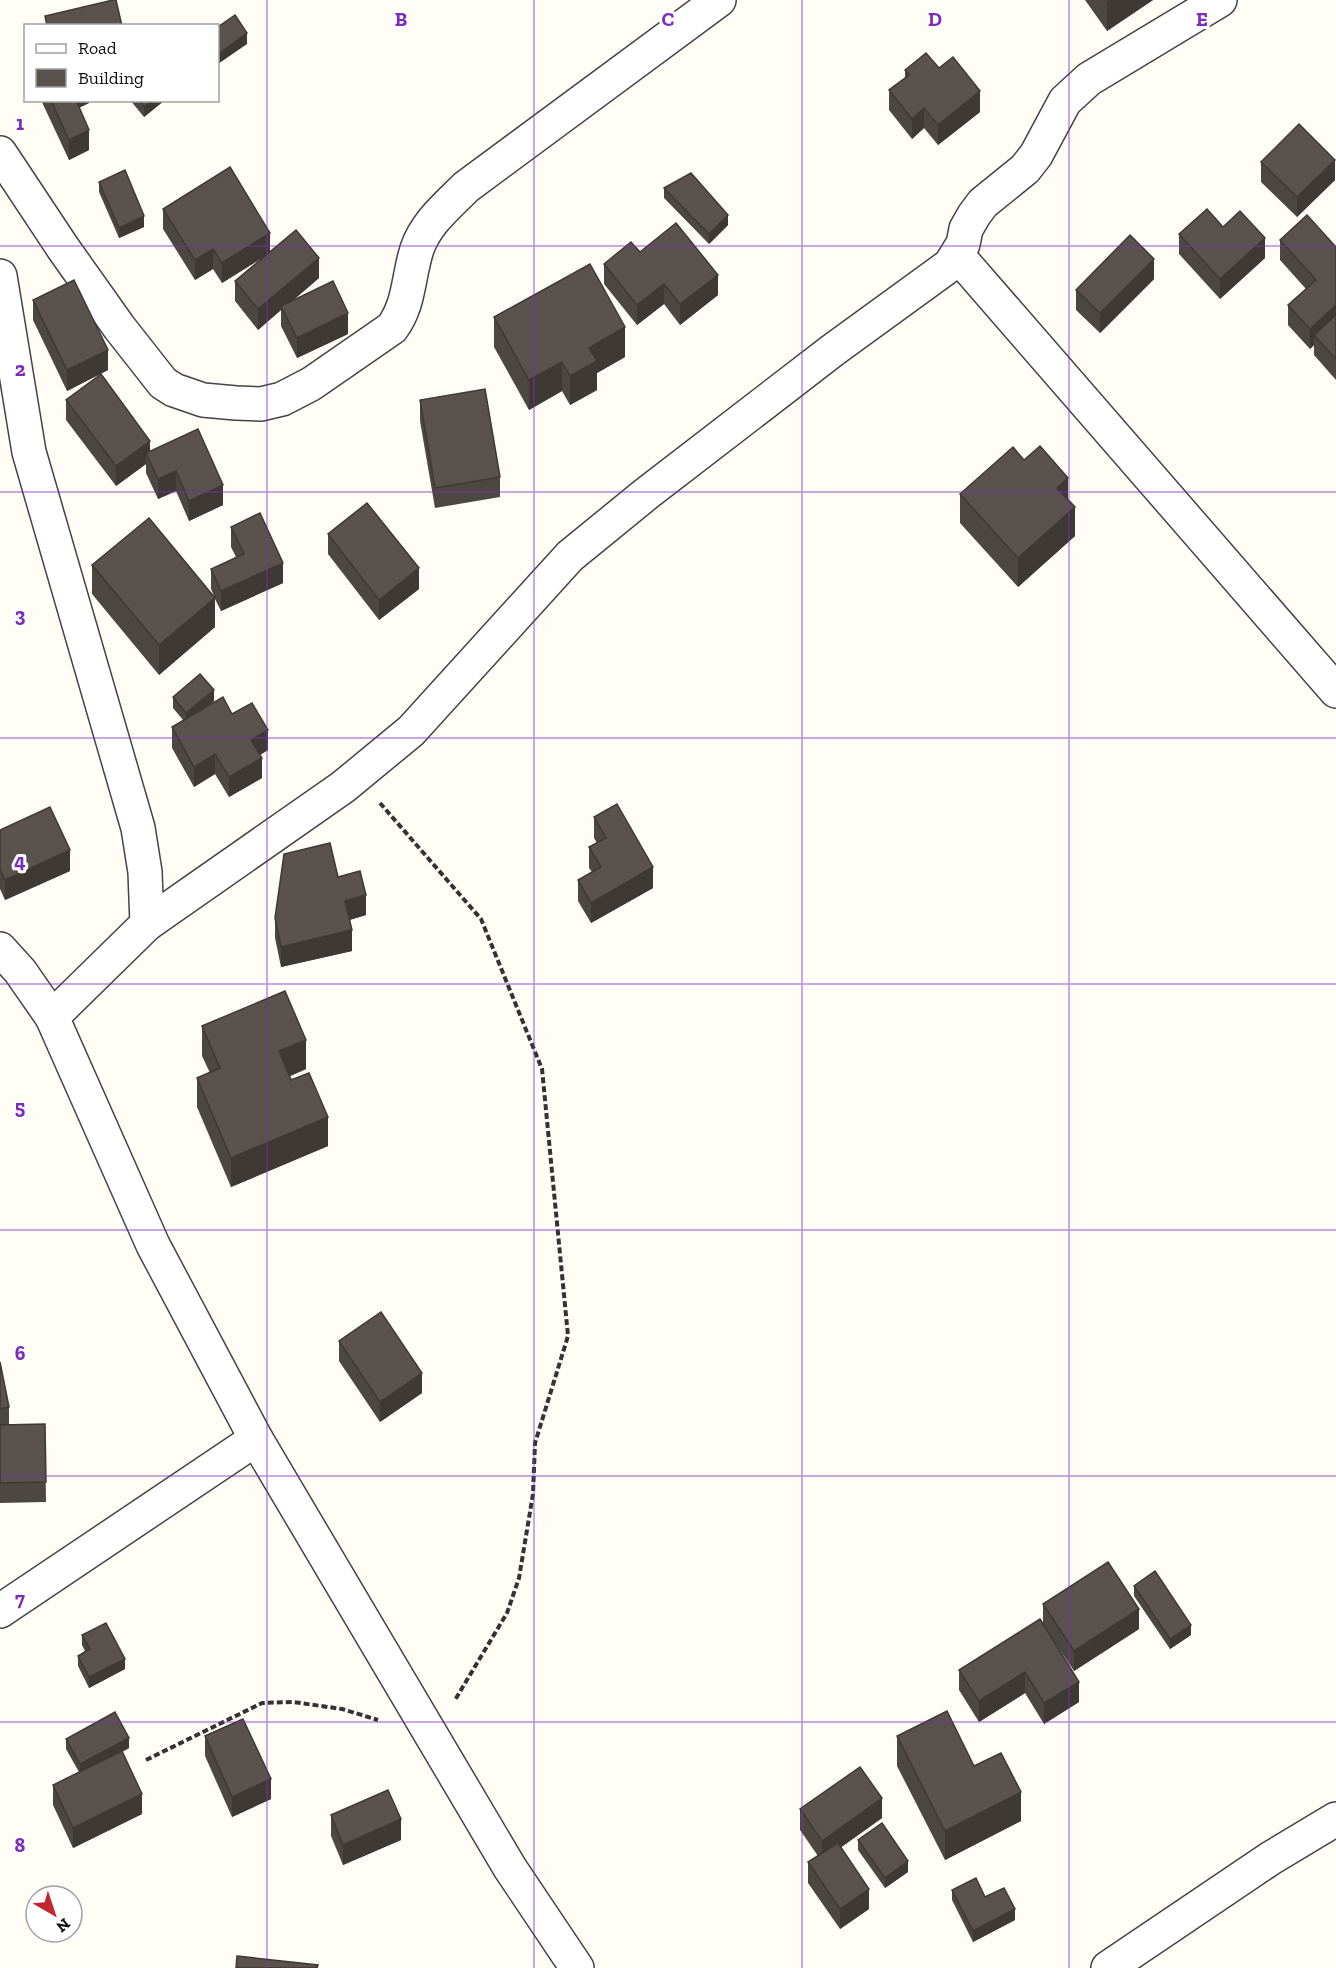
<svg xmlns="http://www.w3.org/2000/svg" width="1336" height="1968" viewBox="0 0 1336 1968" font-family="'Zilla Slab',serif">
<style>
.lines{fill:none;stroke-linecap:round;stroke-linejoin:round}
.minor-casing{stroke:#444;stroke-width:36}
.path{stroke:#333;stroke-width:4;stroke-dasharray:6 3;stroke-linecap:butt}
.minor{stroke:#fff;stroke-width:33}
.wall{fill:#4d4742}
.shaded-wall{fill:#3f3936}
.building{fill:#5a524d;stroke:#3f3936;stroke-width:1.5}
.grid{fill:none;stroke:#7b2cbf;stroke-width:1.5;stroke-opacity:0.55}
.grid-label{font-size:20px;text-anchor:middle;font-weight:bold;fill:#7b2cbf;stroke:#fff;stroke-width:6;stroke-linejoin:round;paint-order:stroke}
</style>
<rect width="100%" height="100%" fill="#fffdf5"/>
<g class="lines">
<defs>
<g id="minor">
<path d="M0,153l63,95 56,79 44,56 11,7 29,10 33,3 25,1 21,-5 29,-15 81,-56c18,-24 16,-52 25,-79 9,-26 30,-43 49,-62l253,-187"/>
<polyline points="958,256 1336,691"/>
<polyline points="0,276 29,452 138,828 145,872 147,924"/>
<polyline points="0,949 20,971 52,1017 153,1245 256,1439 510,1868 577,1968"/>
<polyline points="52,1017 147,924 343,787 411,731 570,556 646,494 833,350 950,265 963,244 966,229 974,215 983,203 1025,169 1036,155 1065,101 1089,79 1220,0"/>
<polyline points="0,1611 256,1439"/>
<polyline points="1108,1968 1271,1858 1336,1819"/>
</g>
</defs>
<use href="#minor" class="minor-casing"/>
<g class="path">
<polyline points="380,803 481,919 542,1069 568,1336 535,1443 533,1494 519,1578 507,1613 455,1700"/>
<polyline points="146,1760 262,1703 293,1702 342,1709 378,1720"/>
</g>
<use href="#minor" class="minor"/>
</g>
<g class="wall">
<polygon points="1085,0 1153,0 1107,31"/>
<polygon points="939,68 980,112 938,145 924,128 912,139 889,110 889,90 905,78 905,70"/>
<polygon points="41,100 89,100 89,103 79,108 89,150 69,160"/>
<polygon points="130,100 165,100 144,117"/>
<polygon points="1261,162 1335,180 1297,217 1261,182"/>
<polygon points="99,182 144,227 119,238 99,192"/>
<polygon points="664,188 728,225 709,244 664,198"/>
<polygon points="163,209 270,251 319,278 292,301 348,334 297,358 281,326 281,310 258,330 235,301 235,281 262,258 222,283 213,269 195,280 163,229"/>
<polygon points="1223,227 1265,258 1220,299 1179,254 1179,234"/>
<polygon points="1280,240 1336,247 1336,380 1314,355 1314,345 1310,349 1288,325 1288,305 1306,289 1280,260"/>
<polygon points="640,252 718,295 680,325 664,304 637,325 604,284 604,264"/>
<polygon points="1154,279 1100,333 1076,310 1076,290"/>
<polygon points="33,300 108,370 67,391 33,320"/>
<polygon points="494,317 625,357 597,373 597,390 570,405 562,391 529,410 494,347"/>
<polygon points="66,400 150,451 223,505 189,521 176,491 158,499 146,473 146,464 116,486 66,420"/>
<polygon points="420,400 500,477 500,497 435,508 420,421"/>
<polygon points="1024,460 1068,500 1075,536 1018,587 960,523 960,494"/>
<polygon points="231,527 283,583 221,611 215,599 215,627 159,675 92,594 92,565 214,596 211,589 211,569 236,557 231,547"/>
<polygon points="328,534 419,589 379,620 328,554"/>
<polygon points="173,697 214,701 205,708 232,714 268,750 260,755 262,778 229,797 215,774 194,787 172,748 172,727 183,720 173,708"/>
<polygon points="594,817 653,888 591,923 578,901 578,880 592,872 589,868 589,847 597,843 594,838"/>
<polygon points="0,830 70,871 5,900 0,889"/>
<polygon points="338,877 366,915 350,920 352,951 281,967 275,938 275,918"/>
<polygon points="202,1026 306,1069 290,1076 328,1146 231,1187 197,1107 197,1078 210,1073 202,1056"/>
<polygon points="339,1341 422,1393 380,1422 339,1361"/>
<polygon points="0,1362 9,1407 9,1425 45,1424 46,1502 0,1503"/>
<polygon points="1134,1586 1191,1635 1170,1649 1134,1596"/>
<polygon points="1043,1604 1139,1629 1074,1671 1043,1625"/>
<polygon points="1040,1619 1079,1702 1044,1724 1025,1693 979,1722 959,1690 959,1670"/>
<polygon points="82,1635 125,1669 89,1688 78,1666 78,1656 85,1651 82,1645"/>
<polygon points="205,1736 271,1799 232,1817 205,1756"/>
<polygon points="897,1736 974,1766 1021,1821 945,1860 897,1766"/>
<polygon points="66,1739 129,1748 122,1752 142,1814 73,1848 53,1805 53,1785 79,1772 66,1749"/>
<polygon points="800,1809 882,1818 841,1847 869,1909 840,1929 808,1883 808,1862 818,1856 800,1830"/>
<polygon points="331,1815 401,1840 343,1865 331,1836"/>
<polygon points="858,1840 908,1872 885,1888 858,1850"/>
<polygon points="952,1890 985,1897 1015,1920 973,1942 952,1900"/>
</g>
<g class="shaded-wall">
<polygon points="1110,0 1153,0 1107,31 1107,2"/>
<polygon points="247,33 247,44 218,64 218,54"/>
<polygon points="980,91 980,112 938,145 938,125"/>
<polygon points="71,100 89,100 89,103 71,111"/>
<polygon points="153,100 165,100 144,117 144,107"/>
<polygon points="924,108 924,128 912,139 912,119"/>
<polygon points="89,130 89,150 69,160 69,140"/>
<polygon points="1335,160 1335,180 1297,217 1297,197"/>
<polygon points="728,215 728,225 709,244 709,234"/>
<polygon points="144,216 144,227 119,238 119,228"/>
<polygon points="270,233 270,253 222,283 222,263"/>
<polygon points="1265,238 1265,258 1220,299 1220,279"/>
<polygon points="213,249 213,269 195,280 195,260"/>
<polygon points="319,258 319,278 283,309 281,306 281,310 258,330 258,309"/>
<polygon points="1154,259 1154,279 1100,333 1100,313"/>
<polygon points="718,275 718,295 680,325 680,304"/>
<polygon points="664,284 664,304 637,325 637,305"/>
<polygon points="1336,305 1336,325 1314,335 1314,345 1310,349 1310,329"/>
<polygon points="348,313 348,334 297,358 297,338"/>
<polygon points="625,327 625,357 597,373 597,390 570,405 570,376 589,348"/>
<polygon points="108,350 108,370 67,391 67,370"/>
<polygon points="562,362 562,391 529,410 529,380"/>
<polygon points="150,441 150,460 146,453 146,464 116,486 116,466"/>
<polygon points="176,471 176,491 158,499 158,479"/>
<polygon points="1068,478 1068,508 1057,488"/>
<polygon points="223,485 223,505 189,521 189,501"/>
<polygon points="1075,507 1075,536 1018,587 1018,558"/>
<polygon points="283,563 283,583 221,611 221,591"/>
<polygon points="419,568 419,589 379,620 379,600"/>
<polygon points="215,598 215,627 159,675 159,645"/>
<polygon points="214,690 214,701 186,724 186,713"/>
<polygon points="268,730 268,750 251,760 251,740"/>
<polygon points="215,754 215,774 194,787 194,767"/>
<polygon points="262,758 262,778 229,797 229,777"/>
<polygon points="70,850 70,871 5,900 5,880"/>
<polygon points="653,867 653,888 591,923 591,903"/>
<polygon points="366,895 366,915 345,921 345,901"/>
<polygon points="352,930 352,951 281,967 281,947"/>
<polygon points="306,1040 306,1069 279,1081 279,1051"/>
<polygon points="328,1117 328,1146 231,1187 231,1158"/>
<polygon points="422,1373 422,1393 380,1422 380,1402"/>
<polygon points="1139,1609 1139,1629 1074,1671 1074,1651"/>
<polygon points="1191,1625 1191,1635 1170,1649 1170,1639"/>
<polygon points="125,1659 125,1669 89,1688 89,1677"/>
<polygon points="1025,1672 1025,1693 979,1722 979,1701"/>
<polygon points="1079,1682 1079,1702 1044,1724 1044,1703"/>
<polygon points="129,1738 129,1748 80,1775 80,1764"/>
<polygon points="271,1779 271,1799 232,1817 232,1797"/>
<polygon points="1021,1792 1021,1821 945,1860 945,1831"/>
<polygon points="142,1794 142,1814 73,1848 73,1828"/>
<polygon points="882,1798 882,1818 822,1861 822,1841"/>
<polygon points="401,1819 401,1840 343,1865 343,1845"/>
<polygon points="908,1861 908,1872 885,1888 885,1878"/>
<polygon points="869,1889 869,1909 840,1929 840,1909"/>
<polygon points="1015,1909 1015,1920 973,1942 973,1931"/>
</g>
<g class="building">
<polygon points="113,0 116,0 122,26 47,26 45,16"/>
<polygon points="235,15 247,33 218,54 218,27"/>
<polygon points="926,53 939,68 953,57 980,91 938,125 924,108 912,119 889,90 909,75 905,70"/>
<polygon points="51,100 76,100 89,130 69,140"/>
<polygon points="139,100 153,100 144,107"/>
<polygon points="1299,124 1335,160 1297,197 1261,162"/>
<polygon points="230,167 270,233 222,263 213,249 195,260 163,209"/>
<polygon points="125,170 144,216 119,228 99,182"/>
<polygon points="691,173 728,215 709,234 664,188"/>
<polygon points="1207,209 1223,227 1240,211 1265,238 1220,279 1179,234"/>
<polygon points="1307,215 1336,247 1336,305 1310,329 1288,305 1316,280 1280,240"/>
<polygon points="676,223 718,275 680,304 664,284 637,305 604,264 631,242 640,252"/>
<polygon points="296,230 319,258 258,309 235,281"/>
<polygon points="1130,235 1154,259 1100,313 1076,290"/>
<polygon points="590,264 625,327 589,348 597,361 570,376 562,362 529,380 494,317"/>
<polygon points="74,280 108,350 67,370 33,300"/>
<polygon points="333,281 348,313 297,338 281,306"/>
<polygon points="1336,315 1336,359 1314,335"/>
<polygon points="101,374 150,441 116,466 66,400"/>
<polygon points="485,389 500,477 435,488 420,400"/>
<polygon points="198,429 223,485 189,501 176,471 158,479 146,453"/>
<polygon points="1040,446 1068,478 1057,488 1075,507 1018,558 960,494 1013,447 1024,460"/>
<polygon points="367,503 419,568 379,600 328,534"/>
<polygon points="260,513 283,563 221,591 211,569 244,554 231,527"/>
<polygon points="149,518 215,598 159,645 92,565"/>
<polygon points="200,674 214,690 186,713 173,697"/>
<polygon points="223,697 232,714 252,703 268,730 251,740 262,758 229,777 215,754 194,767 172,727"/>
<polygon points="617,804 653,867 591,903 578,880 601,867 589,847 606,838 594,817"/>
<polygon points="50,807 70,850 5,880 0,869 0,830"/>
<polygon points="330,843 338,877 360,871 366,895 345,901 352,930 281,947 275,918 284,854"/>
<polygon points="285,991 306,1040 279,1051 291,1080 309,1073 328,1117 231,1158 197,1078 220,1068 202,1026"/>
<polygon points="381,1312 422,1373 380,1402 339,1341"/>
<polygon points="0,1362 9,1407 0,1409"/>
<polygon points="45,1424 46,1482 0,1483 0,1425"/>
<polygon points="1108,1562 1139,1609 1074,1651 1043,1604"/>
<polygon points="1155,1571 1191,1625 1170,1639 1134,1586"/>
<polygon points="1040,1619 1079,1682 1044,1703 1025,1672 979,1701 959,1670"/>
<polygon points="106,1623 125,1659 89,1677 78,1656 90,1649 82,1635"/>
<polygon points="947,1711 974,1766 1001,1753 1021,1792 945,1831 897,1736"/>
<polygon points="115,1712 129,1738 80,1764 66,1739"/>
<polygon points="243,1719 271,1779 232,1797 205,1736"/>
<polygon points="122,1751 142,1794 73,1828 53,1785"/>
<polygon points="860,1767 882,1798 822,1841 800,1809"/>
<polygon points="388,1790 401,1819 343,1845 331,1815"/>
<polygon points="882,1823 908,1861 885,1878 858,1840"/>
<polygon points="838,1843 869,1889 840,1909 808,1862"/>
<polygon points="976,1878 985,1897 1004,1888 1015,1909 973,1931 952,1890"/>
<polygon points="237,1956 318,1965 317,1968 236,1968"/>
</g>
<path class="grid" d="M267,0v1968M534,0v1968M802,0v1968M1069,0v1968M0,246h1336M0,492h1336M0,738h1336M0,984h1336M0,1230h1336M0,1476h1336M0,1722h1336"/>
<g class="grid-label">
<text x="401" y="26">B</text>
<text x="668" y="26">C</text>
<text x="935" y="26">D</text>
<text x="1202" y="26">E</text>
<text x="20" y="130">1</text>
<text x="20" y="376">2</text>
<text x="20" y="622">3</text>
<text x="20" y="868">4</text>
<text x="20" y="1114">5</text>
<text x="20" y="1360">6</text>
<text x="20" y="1606">7</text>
<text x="20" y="1852">8</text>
</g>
<rect x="24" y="24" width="195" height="78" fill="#ffffff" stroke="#a0a0a0" stroke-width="1.5"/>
<rect x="36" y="44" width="30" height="9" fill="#ffffff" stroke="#a0a0a0" stroke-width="1.5"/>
<text x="78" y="54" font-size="18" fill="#111111">Road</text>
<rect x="36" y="69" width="30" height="18" fill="#5a524d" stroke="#a0a0a0" stroke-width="1.5"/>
<text x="78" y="84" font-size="18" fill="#111111">Building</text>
<g transform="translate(54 1914) rotate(141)"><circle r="28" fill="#ffffff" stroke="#a0a0a0" stroke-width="1.5"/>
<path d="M0-4.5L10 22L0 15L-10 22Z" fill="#c4262e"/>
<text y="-9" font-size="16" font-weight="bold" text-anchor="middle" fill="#111111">N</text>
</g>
</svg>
